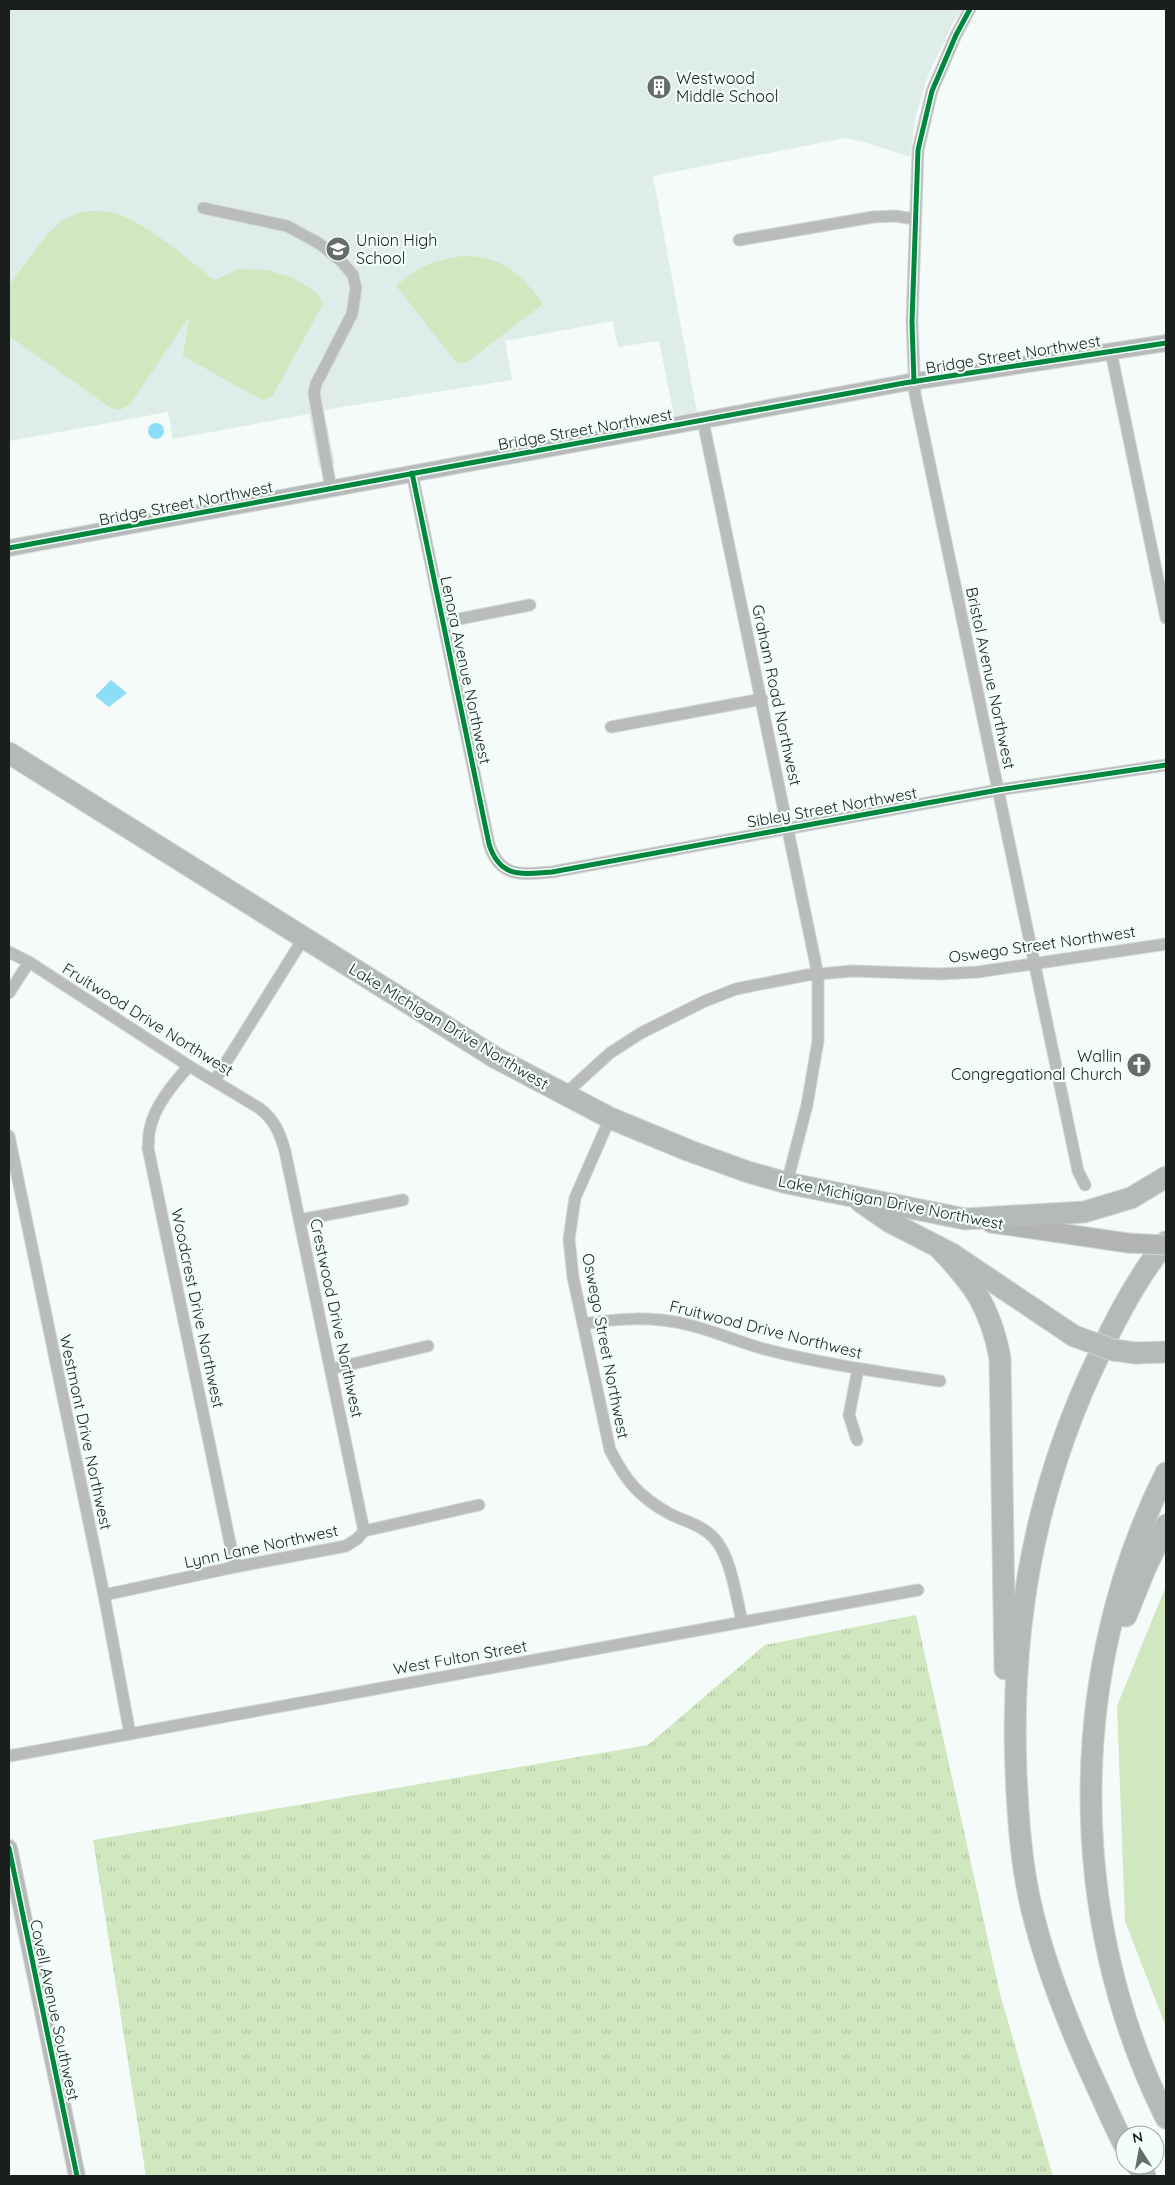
<svg xmlns="http://www.w3.org/2000/svg" width="1175" height="2185" viewBox="0 0 1175 2185" font-family="Quicksand,sans-serif">
<style>
.built{fill:#deede9}
.grass{fill:url(#grass-tufts)}
.green{fill:#d1e7c0}
.water{fill:#8cddf6}
.lines{fill:none;stroke-linecap:round;stroke-linejoin:round}
.street-casing{stroke:#d2d7d5;stroke-width:13}
.secondary-casing{stroke:#d2d7d5;stroke-width:18}
.primary-casing{stroke:#d2d7d5;stroke-width:21}
.highway-casing{stroke:#d2d7d5;stroke-width:23}
.street{stroke:#b9bcbb;stroke-width:11}
.secondary{stroke:#b8bab9;stroke-width:16}
.primary{stroke:#b1b4b2;stroke-width:19}
.highway{stroke:#b5bab8;stroke-width:21}
.primary-bridge-casing{stroke:#d2d7d5;stroke-width:21;stroke-linecap:butt}
.highway-bridge-casing{stroke:#d2d7d5;stroke-width:23;stroke-linecap:butt}
.primary-bridge{stroke:#b1b4b2;stroke-width:19}
.highway-bridge{stroke:#b5bab8;stroke-width:21}
.cycleway-casing{stroke:#f1fefa;stroke-width:8}
.cycleway{stroke:#00873e;stroke-width:5}
.labels{text-anchor:middle;stroke-width:4.5;stroke-linejoin:round;paint-order:stroke}
.poi-label{font-size:16px;fill:#1a1f1e;stroke:#f1fefa;text-anchor:start}
.street-label{font-size:16px;fill:#1a1f1e;stroke:#f1fefa}
</style>
<defs>
<pattern id="grass-tufts" width="24" height="20" patternUnits="userSpaceOnUse" patternTransform="scale(1.25)"><rect width="24" height="20" fill="#d1e7c0"/><path d="M3 7l-1-3M5 7V3M7 7l1-3M15 17l-1-3M17 17v-4M19 17l1-3" fill="none" stroke="#b3c6a5"/></pattern>
</defs>
<rect width="100%" height="100%" fill="#f4fbf9"/>
<polygon class="built" points="9,9 962,9 953,23 928,76 915,119 910,157 864,142 845,138 653,176 697,412 674,416 659,341 618,347 613,321 505,341 512,380 324,410 335,464 319,467 309,414 173,439 168,412 10,441"/>
<polygon class="grass" points="916,1615 1000,1994 1053,2176 146,2176 93,1840 648,1745 765,1645"/>
<g class="green">
<path d="M90,211c10,0 21,0 31,4 35,15 64,42 93,65l25,-11 28,1 24,7 10,6 16,10 6,11 -51,93 -10,3 -79,-44 6,-39 -58,86 -11,7 -9,-2 -102,-72v-51l37,-49 16,-16 19,-8z"/>
<path d="M463,256c39,0 58,18 80,48l-73,56 -7,3 -7,-1 -60,-76c25,-21 35,-25 67,-30z"/>
<polygon points="1166,1586 1166,2027 1125,1921 1117,1706"/>
</g>
<g class="water">
<circle cx="156" cy="431" r="8"/>
<polygon points="111,680 127,693 109,707 95,696"/>
</g>
<g class="lines">
<defs>
<g id="street">
<polyline points="970,9 956,35 932,91 918,150 912,322 915,394 1078,1171 1085,1185"/>
<polyline points="203,208 287,226 320,244 341,261 353,275 356,288 352,314 316,384 314,393 331,489"/>
<polyline points="739,240 873,217 895,216 915,219"/>
<polyline points="1111,352 1166,618"/>
<polyline points="703,421 818,975 818,1041 807,1105 787,1183"/>
<path d="M412,473l77,371c11,35 33,30 63,28l446,-82 168,-25"/>
<polyline points="444,622 530,605"/>
<polyline points="611,727 762,699"/>
<path d="M9,952l20,10 160,104 70,42c15,11 21,25 26,43l79,380"/>
<polyline points="9,993 29,962"/>
<path d="M189,1066c-15,17 -35,40 -39,63 -2,6 -1,13 -2,19l87,419"/>
<polyline points="215,1080 303,939"/>
<polyline points="565,1094 610,1053 641,1033 705,1001 736,989 807,975 853,971 940,974 978,972 1166,944"/>
<path d="M610,1118l-35,80 -6,41 4,38 37,173c16,31 29,47 60,64 14,7 32,11 44,24 17,18 22,59 28,83"/>
<polyline points="9,1136 104,1595 130,1734"/>
<polyline points="300,1220 403,1200"/>
<path d="M583,1324c36,-6 70,-8 106,1 25,6 50,17 75,24 58,15 117,23 176,32"/>
<polyline points="331,1369 428,1346"/>
<polyline points="857,1440 849,1415 858,1369"/>
<polyline points="104,1595 235,1567 346,1546 357,1539 364,1531 479,1505"/>
<polyline points="9,1756 918,1590"/>
</g>
<g id="secondary">
<polyline points="9,548 904,383 1166,343"/>
<polyline points="9,1848 77,2176"/>
</g>
<polyline id="primary" points="991,1223 1128,1243"/>
<g id="highway">
<polyline points="9,753 496,1058 610,1118 690,1151 748,1172 787,1183 965,1219 1084,1212 1131,1198 1166,1177"/>
<polyline points="861,1202 890,1222 952,1254 1074,1336"/>
<path d="M937,1246c36,37 53,60 63,112l5,311"/>
<polyline points="1136,1353 1166,1352"/>
<path d="M1166,1473c-100,200 -100,445 0,645"/>
<polyline points="1126,1616 1145,1569 1166,1525"/>
<path d="M1125,2146c-10,-18 -18,-38 -27,-57 -27,-58 -51,-117 -66,-179 -11,-45 -14,-93 -16,-138 -6,-146 20,-288 84,-419 18,-39 39,-78 66,-111"/>
<polyline points="1137,2165 1145,2176"/>
</g>
</defs>
<use href="#street" class="street-casing"/>
<use href="#secondary" class="secondary-casing"/>
<use href="#primary" class="primary-casing"/>
<use href="#highway" class="highway-casing"/>
<use href="#street" class="street"/>
<use href="#secondary" class="secondary"/>
<use href="#primary" class="primary"/>
<use href="#highway" class="highway"/>
<defs>
<polyline id="primary-bridge" points="1128,1243 1166,1245"/>
<polyline id="highway-bridge" points="1074,1336 1113,1350 1136,1353"/>
</defs>
<use href="#primary-bridge" class="primary-bridge-casing"/>
<use href="#highway-bridge" class="highway-bridge-casing"/>
<use href="#primary-bridge" class="primary-bridge"/>
<use href="#highway-bridge" class="highway-bridge"/>
<defs>
<g id="cycleway">
<polyline points="914,382 912,322 918,150 932,91 956,35 970,9"/>
<path d="M412,473l77,371c11,35 33,30 63,28l446,-82 168,-25"/>
<polyline points="9,548 904,383 1166,343"/>
<polyline points="9,1848 77,2176"/>
</g>
</defs>
<use href="#cycleway" class="cycleway-casing"/>
<use href="#cycleway" class="cycleway"/>
</g>
<defs>
<symbol id="building-disc" viewBox="-11 -11 22 22"><circle r="9.5" fill="#666c6b" stroke="#f1fefa"/><path d="M-4-6H4V6H1V3H-1V6H-4ZM-2.5-4.3h1.7v1.8h-1.7ZM.8-4.3h1.7v1.8H.8ZM-2.5-1h1.7V.8h-1.7ZM.8-1h1.7V.8H.8Z" fill="#fff"/></symbol>
<symbol id="school-disc" viewBox="-11 -11 22 22"><circle r="9.5" fill="#666c6b" stroke="#f1fefa"/><path d="M0-5L7-2L0 1L-7-2ZM-4 1L0 2.5L4 1V4Q0 6-4 4Z" fill="#fff"/></symbol>
<symbol id="church-disc" viewBox="-11 -11 22 22"><circle r="9.5" fill="#666c6b" stroke="#f1fefa"/><path d="M-1.2-6h2.4v3.5h3.3v2.4h-3.3V6h-2.4V-.1h-3.3v-2.4h3.3Z" fill="#fff"/></symbol>
</defs>
<g fill-rule="evenodd">
<use href="#building-disc" x="645" y="73" width="28" height="28"/>
<use href="#school-disc" x="324" y="235" width="28" height="28"/>
<use href="#church-disc" x="1125" y="1051" width="28" height="28"/>
</g>
<g class="labels">
<g class="poi-label">
<text x="676" y="84">Westwood<tspan x="676" dy="18">Middle School</tspan></text>
<text x="356" y="246">Union High<tspan x="356" dy="18">School</tspan></text>
<text x="1122" y="1062" text-anchor="end">Wallin<tspan x="1122" dy="18">Congregational Church</tspan></text>
</g>
<g class="street-label">
<text transform="translate(1013 354) rotate(-9)" y="6">Bridge Street Northwest</text>
<text transform="translate(585 429) rotate(-10)" y="6">Bridge Street Northwest</text>
<text transform="translate(186 503) rotate(-11)" y="6">Bridge Street Northwest</text>
<text transform="translate(466 670) rotate(78)" y="6">Lenora Avenue Northwest</text>
<text transform="translate(991 678) rotate(78)" y="6">Bristol Avenue Northwest</text>
<text transform="translate(777 695) rotate(78)" y="6">Graham Road Northwest</text>
<text transform="translate(832 807) rotate(-10)" y="6">Sibley Street Northwest</text>
<text transform="translate(1042 944) rotate(-8)" y="6">Oswego Street Northwest</text>
<text transform="translate(148 1019) rotate(32)" y="6">Fruitwood Drive Northwest</text>
<text transform="translate(449 1026) rotate(31)" y="6">Lake Michigan Drive Northwest</text>
<text transform="translate(891 1202) rotate(11)" y="6">Lake Michigan Drive Northwest</text>
<text transform="translate(198 1308) rotate(78)" y="6">Woodcrest Drive Northwest</text>
<text transform="translate(337 1318) rotate(78)" y="6">Crestwood Drive Northwest</text>
<text transform="translate(766 1329) rotate(14)" y="6">Fruitwood Drive Northwest</text>
<text transform="translate(606 1346) rotate(79)" y="6">Oswego Street Northwest</text>
<text transform="translate(86 1432) rotate(78)" y="6">Westmont Drive Northwest</text>
<text transform="translate(261 1546) rotate(-12)" y="6">Lynn Lane Northwest</text>
<text transform="translate(460 1657) rotate(-10)" y="6">West Fulton Street</text>
<text transform="translate(55 2010) rotate(78)" y="6">Covell Avenue Southwest</text>
</g>
</g>
<rect width="1175" height="2185" fill="none" stroke="#1a1f1e" stroke-width="20"/>
<g transform="translate(1140 2150) rotate(349)"><circle r="24" fill="#f1fefa" stroke="#9ba5a2"/>
<path d="M0-4L9 19L0 12L-9 19Z" fill="#666c6b"/>
<text y="-8" font-size="14" font-weight="bold" text-anchor="middle" fill="#1a1f1e">N</text>
</g>
</svg>
